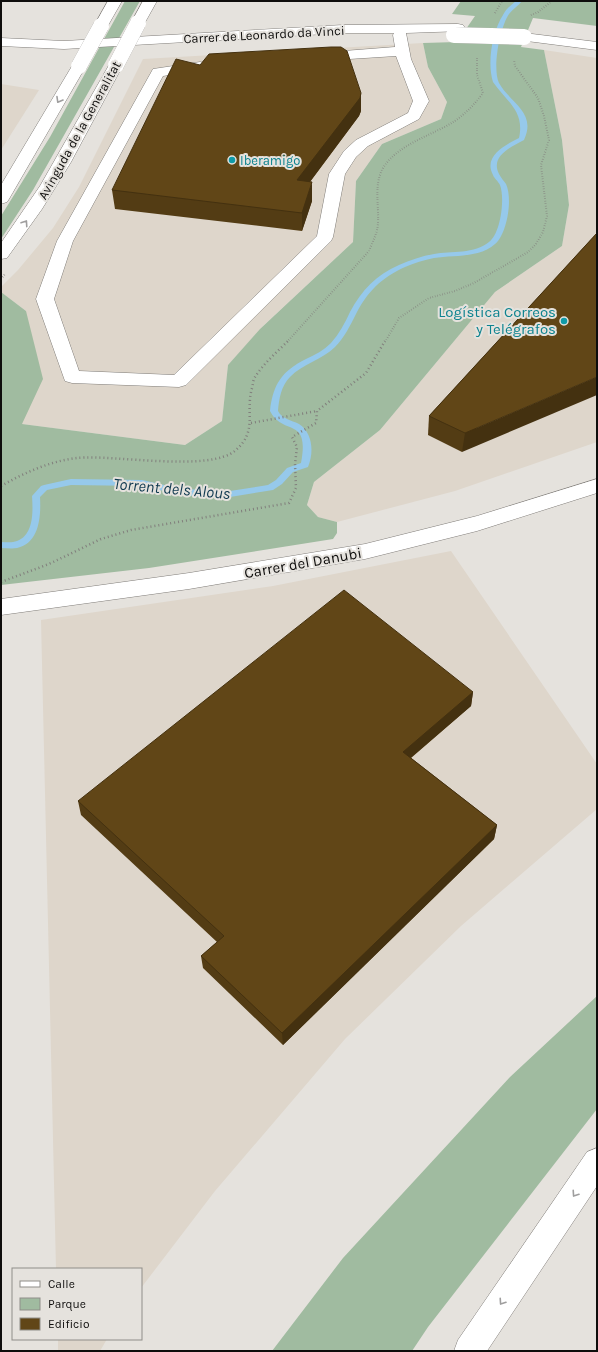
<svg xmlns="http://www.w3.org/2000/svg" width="598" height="1352" viewBox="0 0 598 1352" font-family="Karla,sans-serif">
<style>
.built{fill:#ded6cb}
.green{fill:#a0bba0}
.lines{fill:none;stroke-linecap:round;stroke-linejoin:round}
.stream{fill:#96c9eb;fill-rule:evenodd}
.minor-casing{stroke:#807d79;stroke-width:1}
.highway-casing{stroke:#807d79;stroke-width:1}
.path-far1{stroke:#817f7c;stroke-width:2;stroke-dasharray:0.5 2;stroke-linecap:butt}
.path{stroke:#817f7c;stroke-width:2.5;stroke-dasharray:1 3;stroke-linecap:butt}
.minor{fill:#fff;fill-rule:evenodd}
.highway{fill:#fff;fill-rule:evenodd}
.minor-bridge-casing{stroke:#807d79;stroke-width:16;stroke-linecap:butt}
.minor-bridge{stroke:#fff;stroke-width:16}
.wall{fill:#533c14}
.shaded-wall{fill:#443110}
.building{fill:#614617;stroke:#443110}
.oneway{stroke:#9f9e9e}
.culture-dot{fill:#0f9aa8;stroke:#e5e2dd;stroke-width:1.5}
.labels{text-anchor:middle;stroke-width:4;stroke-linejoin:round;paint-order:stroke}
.far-street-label{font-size:13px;fill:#0e0d0c;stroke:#e5e2dd}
.far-culture-label{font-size:13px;fill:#0d838f;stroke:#e5e2dd;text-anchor:start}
.culture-label{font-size:15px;fill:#0d838f;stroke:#e5e2dd;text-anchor:end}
.street-label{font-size:15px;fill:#0e0d0c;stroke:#e5e2dd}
.water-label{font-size:16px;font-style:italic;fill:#0e384f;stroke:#e5e2dd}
</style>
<rect width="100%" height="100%" fill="#e5e2dd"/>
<g class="built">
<polygon points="423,43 428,67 447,102 441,119 382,144 356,181 353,242 264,325 228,365 222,421 185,445 22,424 26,311 1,292 1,287 18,270 53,228 79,187 143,59"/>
<polygon points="544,50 597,58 597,442 455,491 337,522 318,517 307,505 314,482 380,430 495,292 562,246 569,205 562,140"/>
<polygon points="1,84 39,90 1,150"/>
<polygon points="451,551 597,764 597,809 461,926 345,1039 215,1191 141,1288 141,1269 56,1269 41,620 273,586"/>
<polygon points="58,1339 107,1339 100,1351 58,1351"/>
</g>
<g class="green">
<polygon points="125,1 140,1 33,190 1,239 1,216 50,137"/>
<polygon points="461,1 597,1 597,26 533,18 521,47 544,50 562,140 569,205 562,246 495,292 380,430 314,482 307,505 318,517 337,522 337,533 333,539 149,568 1,585 1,292 26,311 43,379 22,424 185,445 222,421 228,365 260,329 353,242 356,181 382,144 441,119 447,102 428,67 423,43 457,42 475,16 452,14"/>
<polygon points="597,996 597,1109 428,1327 412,1351 272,1351 343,1258 510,1077"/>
</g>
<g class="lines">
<path class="stream" d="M516,1h6c-4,5 -9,8 -13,13 -9,13 -17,54 -10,69 11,20 38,29 25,57 -13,7 -34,16 -25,34 2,4 5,7 7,10 7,15 1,50 -11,60 -15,14 -42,11 -61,14 -10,2 -20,5 -29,9 -24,11 -37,24 -49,47 -6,12 -12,24 -21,33 -13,13 -33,17 -45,30 -9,9 -11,22 -12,34 4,8 13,9 21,13 14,9 15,29 9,43l-15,5 -11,12 -9,6 -43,7h-27l-21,-2 -40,-9 -71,-1 -24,5 -7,7c1,18 0,46 -23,51 -5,1 -11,0 -16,0v-6c5,0 11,1 16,-1 17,-6 16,-30 15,-45l9,-10 3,-1 27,-6 71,1 40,9 48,2 38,-6 8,-5 11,-12 14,-5c9,-48 -18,-26 -31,-52 3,-27 12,-40 36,-52 9,-4 18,-9 25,-16 8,-9 14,-20 19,-31 12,-22 26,-37 49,-47 11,-5 23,-9 35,-11 17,-3 41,0 55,-12 12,-9 16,-44 11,-57 -2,-4 -6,-7 -7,-10 -10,-19 12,-30 26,-37 6,-27 -12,-36 -26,-56 -6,-19 -1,-50 10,-67 3,-6 8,-10 13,-14z"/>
<defs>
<g id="minor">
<polygon points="108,1 122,1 106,29 101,30 96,29 94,26"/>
<polygon points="143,1 157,1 143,26 138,27 133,26 131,23"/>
<polygon points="458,24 463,25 465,28 463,31 406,33 411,59 429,101 419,119 368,146 356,157 345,174 333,237 331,241 186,385 179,387 72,383 65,381 36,299 57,241 153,69 200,62 205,63 207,66 205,69 200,70 163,76 73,241 54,299 79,371 174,375 317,236 329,174 344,151 356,140 408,113 413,101 396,56 318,61 313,60 311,57 313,54 318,53 395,47 393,35 394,33 343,33 64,49 1,46 1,38 64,41 343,25"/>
<polygon points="524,33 597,42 597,50 519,40 517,37 519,34"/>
<polygon points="116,61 121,62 123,65 71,162 42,209 7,258 1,259 1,243 40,186 109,65 111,62"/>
<polygon points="79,62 84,63 86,66 9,199 7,202 1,204 1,185 72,66 74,63"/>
<polygon points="597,479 597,493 477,531 365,559 189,589 1,615 1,599 189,573 365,544 477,516"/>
</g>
<polygon id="highway" points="597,1148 597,1186 487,1351 454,1351 458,1340 587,1152"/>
</defs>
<use href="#minor" class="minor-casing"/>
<use href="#highway" class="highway-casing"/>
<g class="path-far1">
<polyline points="495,13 502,1"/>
<polyline points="531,15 538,12 552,1"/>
<polyline points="1,279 5,274"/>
<path d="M287,342l82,-91c4,-10 9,-19 9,-29 1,-19 -5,-40 7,-57 16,-22 48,-30 70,-44 11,-8 20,-17 28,-28l-6,-18v-17"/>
<polyline points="385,342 399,318 429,298 455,291 474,283 528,252 536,244 543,232 547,216 541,165 549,140 544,116 538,98 515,66 514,60"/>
</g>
<g class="path">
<polyline points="251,423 317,411"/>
<path d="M1,486c23,-13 49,-25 76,-28 37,-4 133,15 159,-8 22,-20 9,-36 16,-62 1,-4 1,-8 3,-11 8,-13 23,-26 33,-36"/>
<polyline points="1,582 49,564 101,539 131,530 289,503 296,488 295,464 297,447 292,437 316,423 317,411 366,373 385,341"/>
</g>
<use href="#minor" class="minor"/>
<use href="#highway" class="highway"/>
<defs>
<g id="minor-bridge">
<polyline points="454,35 524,37"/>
<polyline points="116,65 138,23"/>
<polyline points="79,66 101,26"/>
</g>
</defs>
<use href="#minor-bridge" class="minor-bridge-casing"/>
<use href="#minor-bridge" class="minor-bridge"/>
</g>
<g class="wall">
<polygon points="361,111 359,116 310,182 312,201 302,231 115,209 112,190"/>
<polygon points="597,233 462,452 428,435 429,416"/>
<polygon points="473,692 471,706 411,758 497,825 494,839 283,1045 203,968 201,956 217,942 81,815 78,801"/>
</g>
<g class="shaded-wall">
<polygon points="361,93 361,111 359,116 297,199 297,180"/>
<polygon points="312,182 312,201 302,231 302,213"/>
<polygon points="597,377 597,395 462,452 465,433"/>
<polygon points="473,692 471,706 401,766 403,752"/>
<polygon points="497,825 494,839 283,1045 282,1033"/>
</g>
<g class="building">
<polygon points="331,47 341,47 347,51 361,93 360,98 297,180 312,182 302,213 112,190 176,59 200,65 209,54"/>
<polygon points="597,233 597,377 465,433 429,416"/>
<polygon points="344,590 473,692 403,752 497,825 282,1033 201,956 224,936 78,801"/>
</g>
<defs><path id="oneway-chevron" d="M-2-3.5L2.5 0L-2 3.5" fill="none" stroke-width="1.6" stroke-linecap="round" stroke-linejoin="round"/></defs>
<g class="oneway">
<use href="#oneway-chevron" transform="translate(59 100) rotate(120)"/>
<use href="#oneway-chevron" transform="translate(25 223) rotate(-56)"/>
<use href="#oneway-chevron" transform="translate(575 1194) rotate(124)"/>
<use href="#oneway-chevron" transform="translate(502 1302) rotate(124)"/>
</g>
<g class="culture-dot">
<circle cx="232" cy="160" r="4"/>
<circle cx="564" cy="321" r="4"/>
</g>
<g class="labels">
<g class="far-street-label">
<text transform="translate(264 34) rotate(-3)" y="5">Carrer de Leonardo da Vinci</text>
<text transform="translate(79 130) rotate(-61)" y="5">Avinguda de la Generalitat</text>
</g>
<g class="far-culture-label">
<text x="240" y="165">Iberamigo</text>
</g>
<g class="culture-label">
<text x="556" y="317">Logística Correos<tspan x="556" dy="17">y Telégrafos</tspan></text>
</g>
<g class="street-label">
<text transform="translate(303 563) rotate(-10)" y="5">Carrer del Danubi</text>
</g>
<g class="water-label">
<text transform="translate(172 488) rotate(5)" y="6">Torrent dels Alous</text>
</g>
</g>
<rect width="598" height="1352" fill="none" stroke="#0e0d0c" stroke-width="4"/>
<rect x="12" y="1268" width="130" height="72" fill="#e5e2dd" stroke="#8f8d89"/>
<rect x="20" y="1281" width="20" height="6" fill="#ffffff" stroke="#8f8d89"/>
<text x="48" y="1288" font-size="12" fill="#0e0d0c">Calle</text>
<rect x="20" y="1298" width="20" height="12" fill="#a0bba0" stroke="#8f8d89"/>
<text x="48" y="1308" font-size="12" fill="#0e0d0c">Parque</text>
<rect x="20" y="1318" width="20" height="12" fill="#614617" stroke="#8f8d89"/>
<text x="48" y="1328" font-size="12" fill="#0e0d0c">Edificio</text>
</svg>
